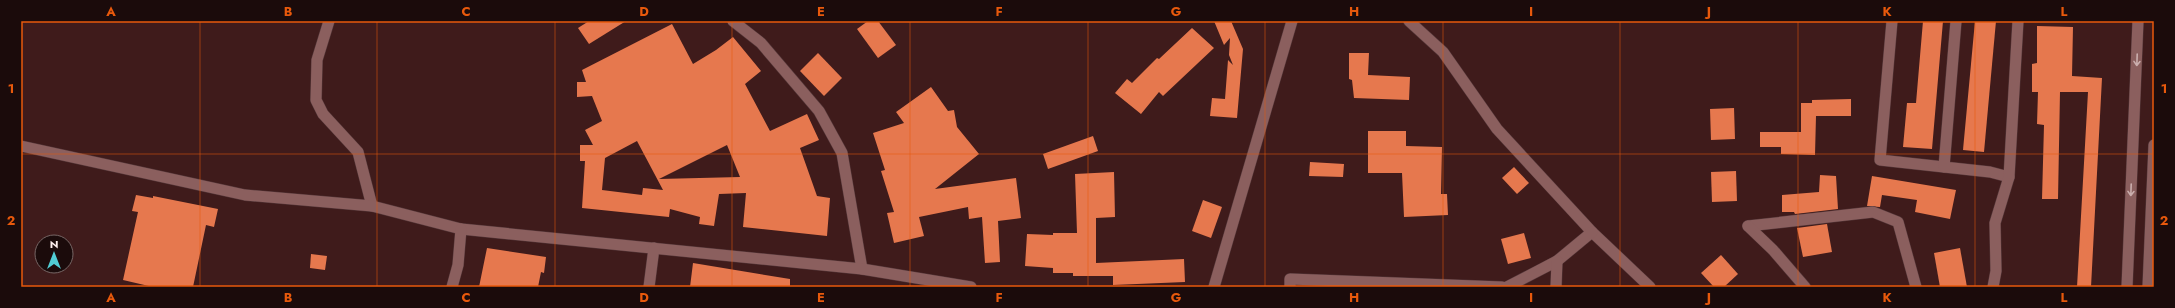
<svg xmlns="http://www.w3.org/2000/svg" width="2175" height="308" viewBox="0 0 2175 308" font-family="Jost,sans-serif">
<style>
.building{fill:#e6784e;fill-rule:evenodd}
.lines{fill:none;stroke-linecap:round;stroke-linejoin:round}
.minor-casing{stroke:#543739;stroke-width:12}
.secondary-casing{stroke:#543739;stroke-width:12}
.minor{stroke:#8b5f5e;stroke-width:11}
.secondary{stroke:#8b5f5e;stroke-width:11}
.oneway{stroke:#caaead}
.grid{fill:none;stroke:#e8590c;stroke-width:1;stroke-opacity:0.55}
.neatline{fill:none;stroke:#e8590c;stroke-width:1.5}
.grid-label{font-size:13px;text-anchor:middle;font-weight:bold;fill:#e8590c}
</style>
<rect width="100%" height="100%" fill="#3f1b1b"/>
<g class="building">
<polygon points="589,21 626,21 589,44 578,28"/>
<polygon points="868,21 878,21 896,45 878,58 857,29"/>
<polygon points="1214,21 1231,21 1243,49 1237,118 1210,116 1212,98 1225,99 1228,60 1233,65 1229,55 1230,38 1224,45"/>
<polygon points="1923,21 1943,21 1932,149 1903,147 1907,103 1916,103"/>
<polygon points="1975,21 1996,21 1984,152 1963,150"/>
<path d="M672,24l21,40 23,-14 17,-13 28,34 -16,13 25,47 37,-17 12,26 -19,8 17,48 13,2 -3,38 -84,-9 3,-34 -27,1 -5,32 -15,-2 1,-7 -30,-8 -1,8 -87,-9 3,-47h-5v-16h13l-8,-15 17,-9 -10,-25 -15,1v-15h9l-4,-12zM637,141l26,49 -20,-2 -1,7 -40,-5 3,-32zM727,145l13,32 -81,2z"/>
<polygon points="2037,26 2073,27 2072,76 2102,78 2091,287 2077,287 2088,92 2060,92 2058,199 2042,199 2044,125 2037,124 2038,92 2032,92 2032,64 2037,63"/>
<polygon points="1192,28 1214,48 1163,96 1159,92 1141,114 1115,93 1127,79 1132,83 1157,58 1159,59"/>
<polygon points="818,53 842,78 824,96 800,71"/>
<polygon points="1349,53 1369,53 1368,75 1410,77 1409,100 1354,98 1352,80 1349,79"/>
<polygon points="931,87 948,111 954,110 957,127 979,154 935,189 1016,178 1021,218 998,221 1000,262 985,263 982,217 969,219 968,207 919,217 924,236 894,243 887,213 894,212 881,171 885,170 873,133 904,123 896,112"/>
<polygon points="1851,99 1851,116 1816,116 1815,155 1781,154 1781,147 1760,147 1760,132 1801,132 1801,103 1812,103 1812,100"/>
<polygon points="1734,108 1735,139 1711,140 1710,109"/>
<polygon points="1368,131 1406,131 1406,146 1442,147 1441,194 1447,194 1448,215 1404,217 1402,173 1368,173"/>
<polygon points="1093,136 1098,151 1048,169 1043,154"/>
<polygon points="1310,162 1344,164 1343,177 1309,176"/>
<polygon points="1514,167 1529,183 1517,194 1502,178"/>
<polygon points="1736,171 1737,201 1712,202 1711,172"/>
<polygon points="1114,172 1115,217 1096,218 1096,263 1184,259 1185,282 1113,285 1113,276 1073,276 1073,273 1053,273 1053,268 1025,266 1027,234 1053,235 1053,233 1077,233 1075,174"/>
<polygon points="1820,175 1836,176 1838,209 1795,214 1794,212 1782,212 1782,195 1819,192"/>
<polygon points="1872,176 1956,190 1950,219 1915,212 1917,200 1882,195 1880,207 1867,206"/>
<polygon points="136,195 153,198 153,196 218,209 214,227 206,225 193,287 153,287 123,280 138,212 132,211"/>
<polygon points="1203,200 1222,207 1211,238 1192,231"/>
<polygon points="1827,224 1832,252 1803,257 1797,228"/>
<polygon points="1524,233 1531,258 1508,264 1501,239"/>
<polygon points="487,248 546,257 544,273 541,272 538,287 479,287"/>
<polygon points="1960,248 1967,287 1940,287 1934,253"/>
<polygon points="311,254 327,256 325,270 310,268"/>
<polygon points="1721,255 1738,274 1724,287 1714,287 1701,273"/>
<polygon points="693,263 790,279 790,287 690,287"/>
</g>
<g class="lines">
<defs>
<g id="minor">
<polyline points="329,21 317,60 316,100 323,114 358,152 372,206"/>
<polyline points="733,21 761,43 819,111 842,153 862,269"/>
<polyline points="1409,21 1443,52 1497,129 1592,232 1650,287"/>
<polyline points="1892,21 1880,160 1944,167"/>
<polyline points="1956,21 1944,167 1990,172 2009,177"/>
<polyline points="21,146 245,195 372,206 461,229 862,269 971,287"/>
<polyline points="1748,226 1873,212 1898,222 1916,287"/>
<polyline points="1748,226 1773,250 1805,287"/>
<polyline points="452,287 458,265 461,229"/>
<polyline points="649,287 654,248"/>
<polyline points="1214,287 1292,21"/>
<polyline points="1290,287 1290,279 1502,287"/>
<polyline points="1507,287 1557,261 1592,232"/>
<polyline points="1556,287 1557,261"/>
<polyline points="1993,287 1996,271 1995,223 2009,177 2018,21"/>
</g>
<g id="secondary">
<polyline points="2127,287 2138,21"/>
<polyline points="2148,287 2154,145"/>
</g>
</defs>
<use href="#minor" class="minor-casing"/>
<use href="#secondary" class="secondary-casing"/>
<use href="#minor" class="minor"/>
<use href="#secondary" class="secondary"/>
</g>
<defs><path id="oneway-shaft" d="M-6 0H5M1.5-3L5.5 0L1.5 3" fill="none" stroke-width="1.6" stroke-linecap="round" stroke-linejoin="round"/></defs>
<g class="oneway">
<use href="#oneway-shaft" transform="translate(2137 60) rotate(92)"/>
<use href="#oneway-shaft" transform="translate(2131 190) rotate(92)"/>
</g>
<path class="grid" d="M200,21v266M377,21v266M555,21v266M732,21v266M910,21v266M1088,21v266M1265,21v266M1443,21v266M1620,21v266M1798,21v266M1975,21v266M21,154h2133"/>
<rect width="2175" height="308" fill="none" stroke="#1b0b0b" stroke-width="44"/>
<g transform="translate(54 254)"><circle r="19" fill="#1b0b0b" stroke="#766665"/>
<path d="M0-3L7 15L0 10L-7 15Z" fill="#51ccd4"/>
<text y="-6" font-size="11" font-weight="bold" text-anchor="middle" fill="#feeeed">N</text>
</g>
<rect x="22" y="22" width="2131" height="264" class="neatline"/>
<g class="grid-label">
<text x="111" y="16">A</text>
<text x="288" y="16">B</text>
<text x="466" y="16">C</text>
<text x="644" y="16">D</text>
<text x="821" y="16">E</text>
<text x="999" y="16">F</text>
<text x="1176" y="16">G</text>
<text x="1354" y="16">H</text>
<text x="1531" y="16">I</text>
<text x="1709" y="16">J</text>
<text x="1887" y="16">K</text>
<text x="2064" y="16">L</text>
<text x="11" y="93">1</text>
<text x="2164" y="93">1</text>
<text x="11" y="225">2</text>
<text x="2164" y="225">2</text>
<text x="111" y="302">A</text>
<text x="288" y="302">B</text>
<text x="466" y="302">C</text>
<text x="644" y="302">D</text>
<text x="821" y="302">E</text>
<text x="999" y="302">F</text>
<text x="1176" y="302">G</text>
<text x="1354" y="302">H</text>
<text x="1531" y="302">I</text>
<text x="1709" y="302">J</text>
<text x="1887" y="302">K</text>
<text x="2064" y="302">L</text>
</g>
</svg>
